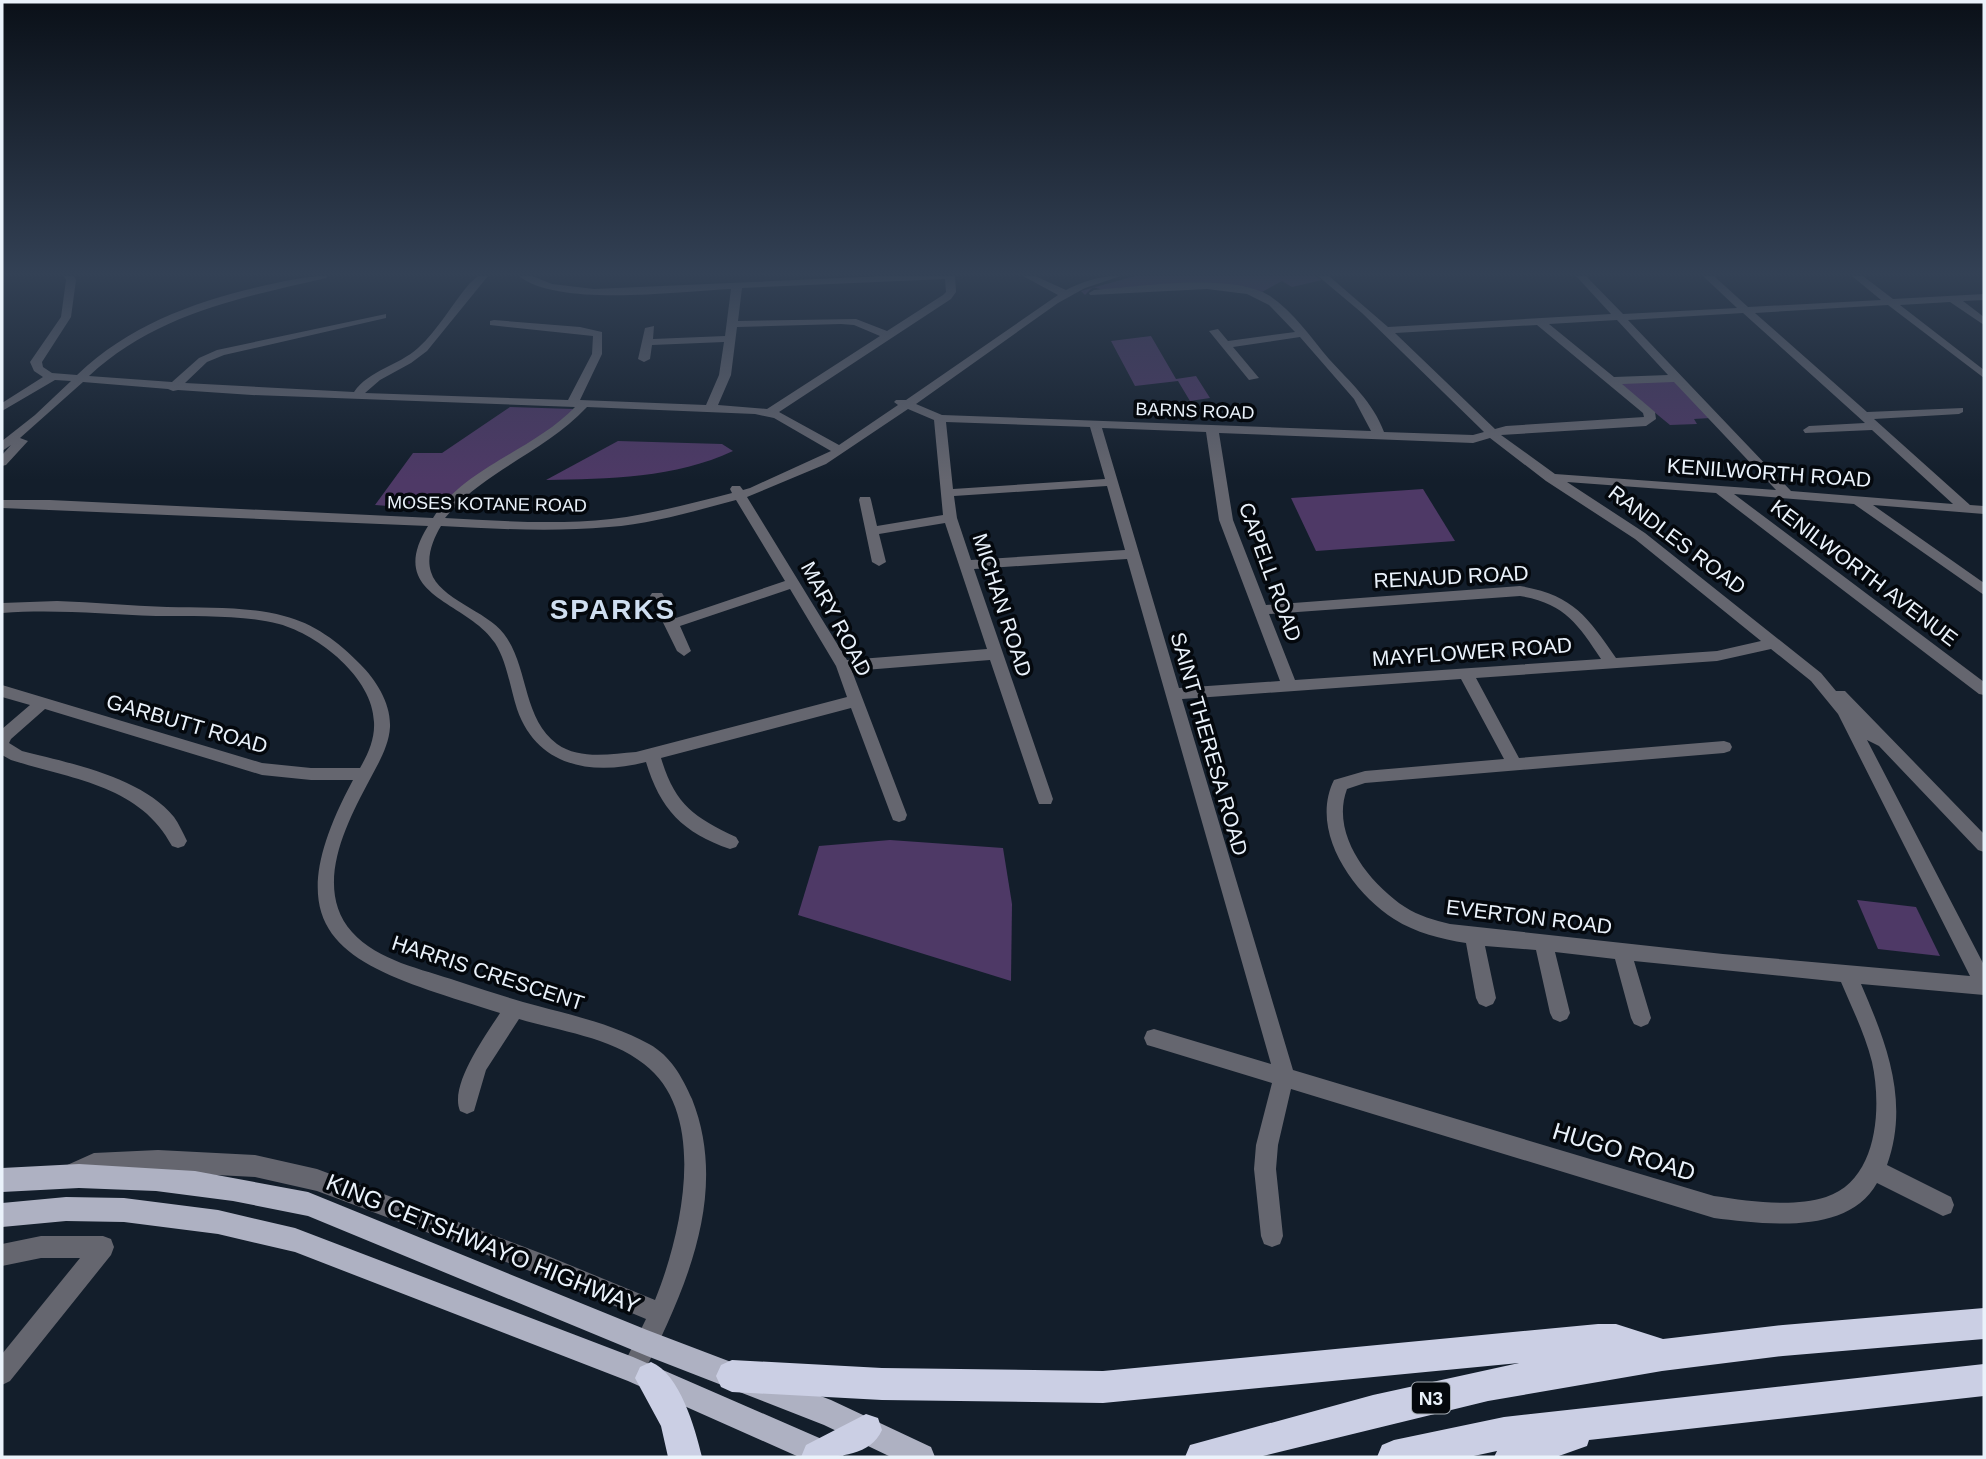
<svg xmlns="http://www.w3.org/2000/svg" width="1986" height="1459" viewBox="0 0 1986 1459" font-family="Helvetica,sans-serif">
<style>
.green{fill:#4e3966}
.lines{fill:none;stroke-linecap:round;stroke-linejoin:round}
.minor{fill:#65666f;fill-rule:evenodd}
.major{fill:#aeb1c2;fill-rule:evenodd}
.highway{fill:#cbcfe4;fill-rule:evenodd}
.labels{text-anchor:middle;stroke-width:7;stroke-linejoin:round;paint-order:stroke}
.far-street-label{font-size:18px;fill:#eaf2fb;stroke:#04080d}
.shield{fill:#04080d;stroke:#a5acb4;stroke-width:2}
.shield-label{font-size:19px;font-weight:bold;fill:#eaf2fb}
.street-label{font-size:21px;fill:#eaf2fb;stroke:#04080d}
.near-street-label{font-size:24px;fill:#eaf2fb;stroke:#04080d}
.district-label{font-size:28px;font-weight:bold;letter-spacing:2px;fill:#cfdef0;stroke:#04080d}
</style>
<rect width="100%" height="100%" fill="#131e2b"/>
<g class="green">
<polygon points="1135,276 1315,276 1322,280 1292,287 1282,281 1262,292 1221,285 1103,290 1093,287 1085,295 1081,291"/>
<polygon points="1151,336 1176,379 1196,376 1210,398 1190,401 1178,381 1135,386 1111,341"/>
<polygon points="1675,381 1710,418 1694,419 1697,424 1670,425 1619,383"/>
<polygon points="510,407 573,409 567,418 441,510 375,505 413,453 442,453"/>
<path d="M618,441l104,3 11,7c-57,27 -125,28 -187,29z"/>
<polygon points="1423,489 1455,541 1316,551 1291,498"/>
<polygon points="890,840 1003,848 1012,904 1011,981 798,915 819,846"/>
<polygon points="1857,900 1916,907 1940,956 1878,949"/>
</g>
<g class="lines">
<g class="minor">
<path d="M64,276h10l2,4 -5,37 -29,45 1,5 9,6 25,2c51,-49 114,-72 181,-88 23,-5 45,-11 69,-11l-1,2c-86,20 -170,36 -237,98l83,6 27,-24 18,-8 169,-36v4l-162,37 -17,7 -22,21 169,9c15,-22 44,-26 64,-44 20,-18 34,-44 52,-65l8,-7h10l-61,75 -16,12 -31,17 -15,13 203,7 24,-46 1,-18 -103,-11v-4l4,-1 86,7 22,5v22l-22,46 126,5 13,-30 5,-33 -72,3 -2,14 -6,3 -6,-3 7,-31 9,-2 -1,13 72,-3 6,-47c-51,2 -172,19 -212,-13h13l20,8 42,5 290,-13h71l1,16 -5,7 -172,113 60,33 59,-40 -4,-3 2,-2h10l152,-105 -35,-19h12l31,14c17,-9 36,-15 55,-14l-36,12 -27,15 -142,101 26,11 429,16 -17,-32 -54,-62 -67,10 26,31 -10,2 -40,-49 9,-2 10,12 67,-9 -26,-27 -22,-11 -40,-5 -117,6 -1,-2 5,-3c46,-3 136,-18 176,6 24,16 41,42 59,63 21,23 44,43 55,73l89,3 11,-3 -122,-119 -44,-37h11l59,51 223,-13 -35,-38h10l37,38 114,-6 -34,-32h11l34,31 133,-7 -29,-24h11l30,23 91,-5v6l-21,1 21,16v8l-34,-23 -50,3 84,65v8l-96,-73 -133,8 112,99 96,-4v4l-4,2 -85,5 96,86 14,1v8l-111,-9 111,78v12l-130,-91 -120,-10 250,188v13l-5,-1 -263,-201 -149,-11 78,51 176,140 15,18h9l139,143v18l-6,-2 -99,-104 -12,-6 117,225v30l-123,-11c25,58 49,117 26,181l64,32 3,8 -3,8 -8,3 -66,-33c-29,53 -113,41 -163,35l-423,-129 -13,56 -2,24 7,67 -3,8 -8,3 -8,-3 -3,-8 -7,-67 2,-24 16,-62 -118,-36 -7,-2 -3,-7 3,-7 7,-2 117,35 -144,-505 -153,10 79,230 -2,5h-12l-2,-5 -47,-139 -138,11 55,144 -2,5 -6,2 -6,-2 -2,-5 -40,-107 -190,50c14,46 32,59 75,79l3,5 -3,5 -6,2c-47,-16 -70,-40 -84,-87 -54,14 -109,5 -129,-53 -7,-22 -10,-47 -22,-66 -28,-43 -111,-46 -67,-117l-426,-18v-8h48l383,18c30,-50 101,-68 142,-111l-323,-12 -74,-5 -5,1 -5,-2 -85,-7 -63,56 8,3 -22,24 -4,1v-11l9,-10 -9,6v-10l33,-26 36,-34 -16,-1 -53,31v-8l41,-26 -9,-6 -4,-9 31,-45 5,-37zM945,279l1,13 -3,3 -56,36 -31,-12 -118,2 4,-33zM1743,313l122,110 -56,3 -6,4 2,3 67,-3 81,74 -162,-13 -163,-171zM1617,320l51,55 -54,2 -65,-53zM841,324l13,1 26,11 -113,73 -49,-4 13,-30 6,-48zM1537,325l106,88 1,4 -138,9 -11,3 -100,-96zM1674,382l102,108 -221,-16 -54,-39 145,-9 10,-7 -1,-7 -33,-28zM587,407l168,7 19,4 57,33 -81,37 -7,2 -3,-4h-8l-2,3 2,4c-40,10 -79,21 -121,26 -55,6 -111,2 -166,-1 38,-47 100,-66 142,-111zM908,409l26,11 9,95 -66,11 -6,-26 -1,-3h-10l-1,3 13,62 7,4 7,-4 -7,-28 66,-11 42,126 -140,11 -100,-163 79,-33zM946,422l144,5 15,52 -152,10zM1102,428l104,4 13,88 61,161 -101,7zM1219,433l254,10 17,-5 56,43 89,58 126,102 -44,10 -101,7c-29,-42 -43,-63 -96,-72l-254,19 -33,-85zM1107,486l18,64 -154,10 -14,-42 -3,-22zM736,500l49,81 -109,37 -14,-25h-10l-2,3 27,55 7,5 7,-5 -11,-25 110,-37 46,77 11,31 -211,55c-26,2 -56,8 -79,-8 -35,-26 -28,-77 -53,-110 -17,-23 -65,-35 -73,-62 -5,-15 2,-33 10,-46 56,3 112,6 168,1 43,-3 85,-16 127,-27zM1520,596c44,7 58,28 81,63l-306,21 -26,-66zM1771,649l40,32 27,33 132,262 -247,-22 -273,-30c-16,-4 -31,-8 -45,-17 -36,-24 -75,-73 -58,-118l18,-6 359,-30 6,-2 2,-4 -2,-4 -6,-2 -205,17 -43,-80 241,-17zM1461,679l43,80 -139,12 -31,9c-25,50 18,112 60,139 22,14 47,20 72,24l10,55 3,6 7,3 7,-3 3,-6 -11,-52 51,4 14,63 3,6 7,3 7,-3 3,-6 -15,-61 60,7 16,59 3,6 7,3 7,-3 3,-6 -17,-57 207,21c11,26 24,52 31,80 10,46 6,118 -46,135 -35,11 -77,4 -112,-1l-421,-126 -111,-371z"/>
<path d="M57,601c37,1 73,5 110,6 39,1 79,-1 117,9 29,7 55,26 76,48 16,16 31,39 30,63 -1,19 -12,37 -21,54 -23,43 -56,107 -17,151 26,29 70,37 105,49 27,9 54,18 81,25 37,10 77,19 111,38 22,12 33,33 43,55 38,96 -8,194 -51,279l-8,4 -8,-4 -4,-8 25,-51 -103,-43 -226,-85 -62,-14 -97,-5 -63,3 -22,10 -8,-3 -3,-8 3,-8 29,-13 64,-3 97,5 62,14 226,85 112,46c26,-64 55,-186 -11,-236 -34,-27 -85,-33 -125,-45l-33,51 -12,41 -7,3 -7,-3c-11,-26 26,-76 40,-98 -140,-45 -238,-64 -147,-233h-42l-49,-5 -217,-66 -34,30 -2,4 13,8c47,12 120,26 152,66 5,7 9,16 13,24l-3,5 -6,2 -6,-2c-32,-61 -101,-67 -161,-86l-9,-5v-26l28,-24 -28,-8v-12l260,78 49,5h49c8,-14 15,-29 14,-46 -1,-44 -55,-87 -95,-98 -40,-10 -82,-7 -123,-8 -52,-2 -102,-7 -154,-3v-10z"/>
<polygon points="41,1236 103,1236 111,1239 114,1247 111,1255 10,1381 2,1385 2,1354 80,1258 41,1258 2,1266 2,1244"/>
</g>
<g class="major">
<polygon points="79,1164 195,1171 308,1192 647,1330 831,1400 931,1447 935,1457 891,1457 824,1425 647,1356 308,1216 233,1201 156,1191 79,1188 2,1192 2,1168"/>
<polygon points="66,1197 124,1198 218,1210 295,1228 633,1357 840,1447 844,1457 799,1457 628,1381 295,1252 218,1234 124,1222 66,1221 2,1227 2,1203"/>
</g>
<g class="highway">
<polygon points="1984,1308 1984,1339 1783,1356 1662,1371 1488,1401 1259,1457 1185,1457 1190,1445 1373,1395 1519,1363 1103,1403 882,1400 732,1392 721,1387 716,1376 721,1365 732,1360 882,1368 1103,1371 1598,1324 1616,1324 1663,1339 1783,1325"/>
<path d="M651,1362c29,12 44,66 51,95h-34l-7,-31 -26,-48 5,-11z"/>
<polygon points="1984,1364 1984,1396 1589,1440 1587,1446 1556,1457 1494,1457 1497,1451 1469,1457 1377,1457 1382,1445 1394,1440 1504,1417"/>
<path d="M866,1414l12,4 4,12c-13,29 -51,27 -81,27l5,-12z"/>
</g>
</g>
<linearGradient id="sky" x2="0" y2="1"><stop stop-color="#0a1018"/><stop offset="0.57" stop-color="#334155"/><stop offset="1" stop-color="#334155" stop-opacity="0"/></linearGradient>
<rect width="1986" height="480" fill="url(#sky)"/>
<g class="labels">
<g class="far-street-label">
<text transform="translate(1195 411) rotate(2)" y="6">BARNS ROAD</text>
<text transform="translate(487 504) rotate(1)" y="6">MOSES KOTANE ROAD</text>
</g>
<rect class="shield" x="1412" y="1382.5" width="38" height="31" rx="5"/>
<g class="shield-label">
<text x="1431" y="1405">N3</text>
</g>
<g class="street-label">
<text transform="translate(1769 473) rotate(4)" y="7">KENILWORTH ROAD</text>
<text transform="translate(1677 540) rotate(37)" y="7">RANDLES ROAD</text>
<text transform="translate(1270 572) rotate(70)" y="7">CAPELL ROAD</text>
<text transform="translate(1864 573) rotate(37)" y="7">KENILWORTH AVENUE</text>
<text transform="translate(1451 577) rotate(-3)" y="7">RENAUD ROAD</text>
<text transform="translate(1002 605) rotate(72)" y="7">MICHAN ROAD</text>
<text transform="translate(836 619) rotate(62)" y="7">MARY ROAD</text>
<text transform="translate(1472 652) rotate(-4)" y="7">MAYFLOWER ROAD</text>
<text transform="translate(187 724) rotate(16)" y="7">GARBUTT ROAD</text>
<text transform="translate(1209 744) rotate(74)" y="7">SAINT THERESA ROAD</text>
<text transform="translate(1529 917) rotate(7)" y="7">EVERTON ROAD</text>
<text transform="translate(488 973) rotate(18)" y="7">HARRIS CRESCENT</text>
</g>
<g class="near-street-label">
<text transform="translate(1624 1152) rotate(17)" y="8">HUGO ROAD</text>
<text transform="translate(483 1244) rotate(22)" y="8">KING CETSHWAYO HIGHWAY</text>
</g>
<g class="district-label">
<text x="613" y="619">SPARKS</text>
</g>
</g>
<rect width="1986" height="1459" fill="none" stroke="#eaf2fb" stroke-width="7"/>
</svg>
